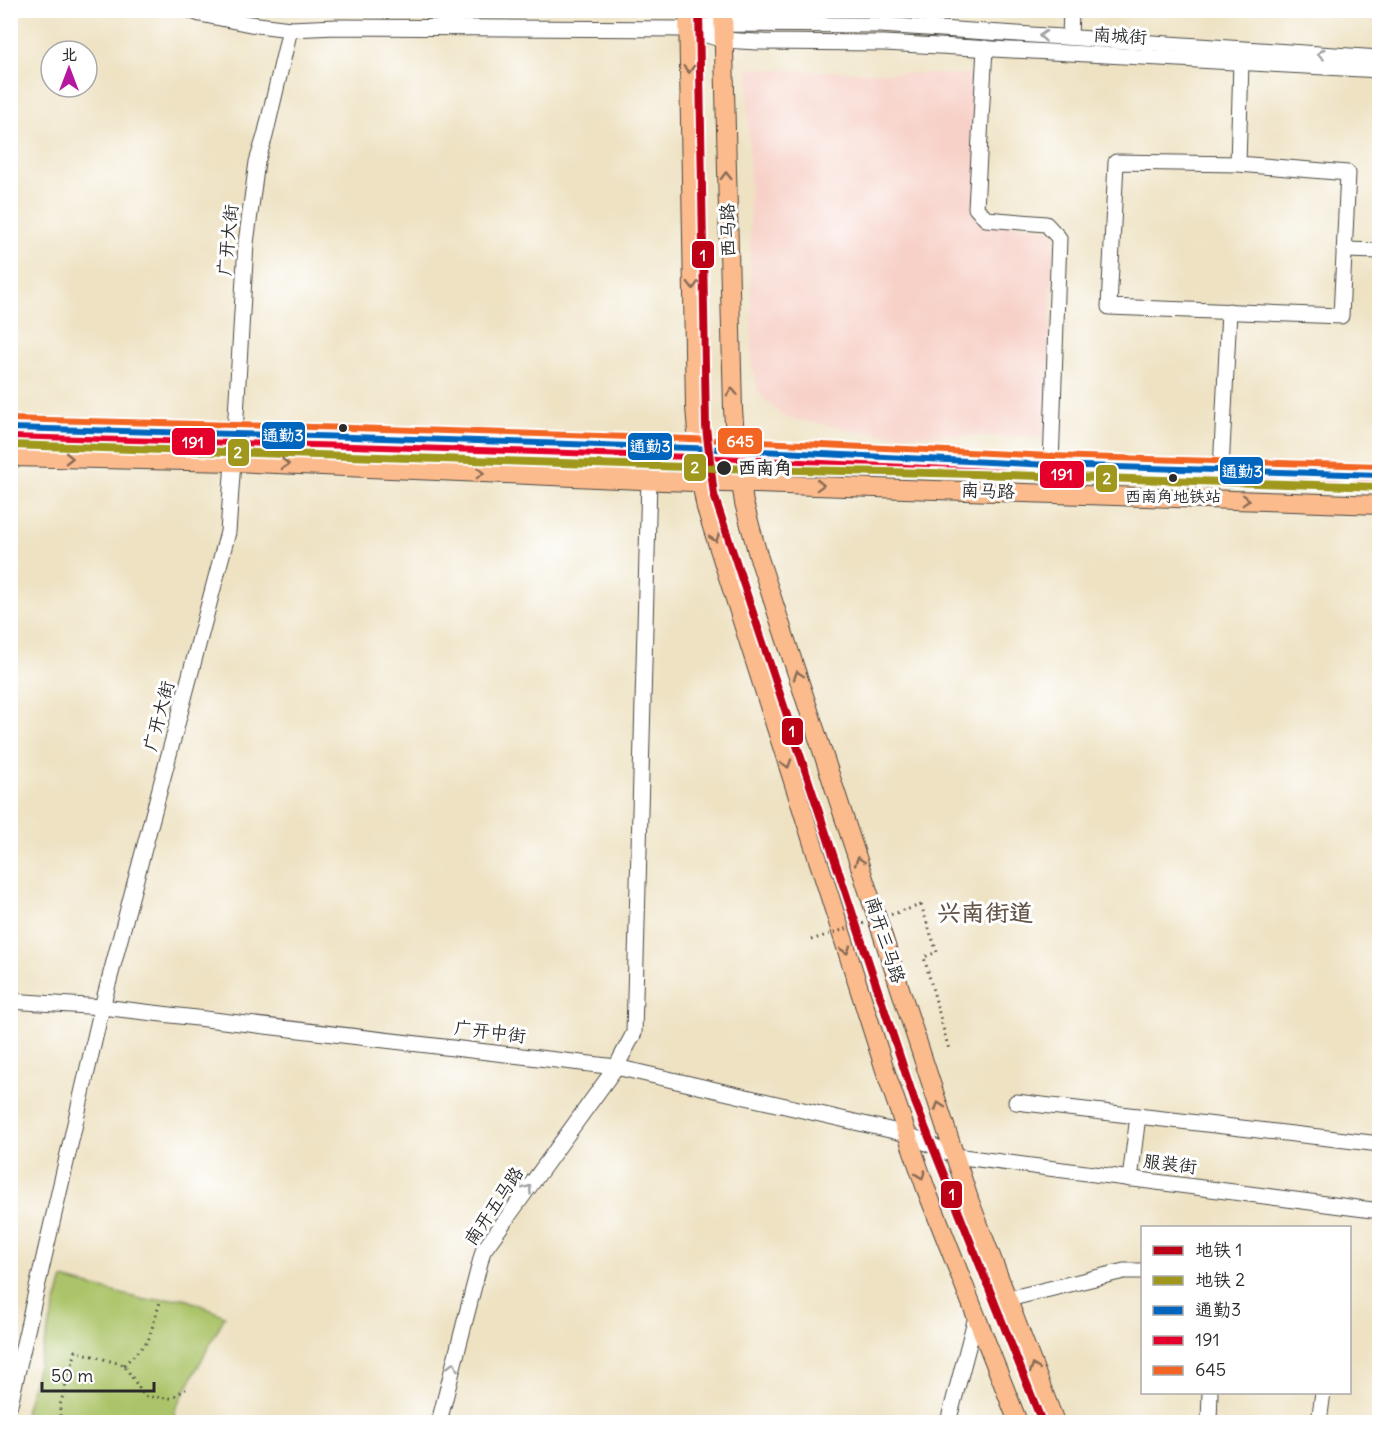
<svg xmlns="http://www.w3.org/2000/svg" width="1390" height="1433" viewBox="0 0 1390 1433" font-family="Delius,'LXGW WenKai TC',sans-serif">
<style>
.built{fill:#f7d1c8}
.green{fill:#acc469;stroke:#6c784a;stroke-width:1.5}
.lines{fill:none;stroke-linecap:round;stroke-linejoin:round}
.minor-casing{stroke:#484642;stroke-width:17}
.major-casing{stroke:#484642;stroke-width:20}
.path{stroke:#484642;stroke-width:3;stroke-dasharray:1.5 4.5;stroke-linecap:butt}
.minor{stroke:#fff;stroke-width:15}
.major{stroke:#fbbb8c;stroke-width:18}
.path-bridge{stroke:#484642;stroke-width:3;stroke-dasharray:1.5 4.5;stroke-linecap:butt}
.bus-1-casing{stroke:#fff;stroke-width:10}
.bus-2-casing{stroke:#fff;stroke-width:10}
.bus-3-casing{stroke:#fff;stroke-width:10}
.bus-1{stroke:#0065bd;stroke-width:6}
.bus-2{stroke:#e4002b;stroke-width:6}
.bus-3{stroke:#f26522;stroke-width:6}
.metro-1-casing{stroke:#fff;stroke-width:12}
.metro-2-casing{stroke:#fff;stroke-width:12}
.metro-1{stroke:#bd0016;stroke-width:8}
.metro-2{stroke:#9f981d;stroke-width:8}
.oneway{stroke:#a0a0a0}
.oneway2{stroke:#896c57}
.bus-dot{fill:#2b2b2b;stroke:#fff;stroke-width:2}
.labels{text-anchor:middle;stroke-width:6;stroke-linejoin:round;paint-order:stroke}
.bus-label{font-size:16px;fill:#2b2b2b;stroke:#fff}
.street-label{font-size:18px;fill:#2b2b2b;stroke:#fff}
.stop-label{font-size:18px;font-weight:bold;fill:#2b2b2b;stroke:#fff;text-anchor:start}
.district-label{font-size:24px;font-weight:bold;fill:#655448;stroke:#fff}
.line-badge{stroke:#fff;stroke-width:2}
.badge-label{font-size:16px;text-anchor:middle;font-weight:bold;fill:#fff}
</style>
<rect width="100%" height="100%" fill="#fff"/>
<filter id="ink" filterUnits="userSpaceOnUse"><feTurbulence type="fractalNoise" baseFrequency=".0167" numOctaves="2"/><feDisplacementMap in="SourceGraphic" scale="12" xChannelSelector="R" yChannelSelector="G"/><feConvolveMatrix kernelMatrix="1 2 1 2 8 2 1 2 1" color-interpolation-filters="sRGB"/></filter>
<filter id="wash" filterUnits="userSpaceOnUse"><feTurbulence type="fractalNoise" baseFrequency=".008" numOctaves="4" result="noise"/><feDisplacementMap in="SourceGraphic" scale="24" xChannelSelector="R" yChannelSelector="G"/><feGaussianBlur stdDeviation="1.35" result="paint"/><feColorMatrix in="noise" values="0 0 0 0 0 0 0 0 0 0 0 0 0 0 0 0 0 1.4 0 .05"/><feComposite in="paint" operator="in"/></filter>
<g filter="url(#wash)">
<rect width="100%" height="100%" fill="#eee2c3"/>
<polygon class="built" points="748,69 980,75 981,222 1055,229 1045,437 884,434 857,432 823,424 796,420 781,414 768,403 759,392 752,367"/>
<polygon class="green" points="63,1279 145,1300 184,1298 225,1316 175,1410 173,1422 22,1422"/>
</g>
<g filter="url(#ink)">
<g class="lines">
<defs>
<g id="minor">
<polyline points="190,10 200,14 250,24 290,29 337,27 688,29 723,24 880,25 1380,58"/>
<polyline points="694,31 723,40 757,42 884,43 1380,70"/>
<polyline points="1070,37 1071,10"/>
<polyline points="985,48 976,208 986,219 1046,224 1059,238 1051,465"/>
<polyline points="1238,164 1348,173 1341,316 1109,307 1116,162 1238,164 1241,62"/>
<polyline points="1344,250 1380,251"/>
<polyline points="1221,470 1229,311"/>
<polyline points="10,1001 102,1007 616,1067 907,1134 955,1156 1380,1211"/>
<polyline points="1016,1102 1380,1144"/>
<polyline points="1130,1179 1138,1116"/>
<polyline points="1008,1299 1124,1271 1142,1271"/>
<polyline points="10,1404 102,1007 228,532 235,433 246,243 257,162 265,136 290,29"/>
<polyline points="439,1422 483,1251 616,1067 634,1033 649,480"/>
<polyline points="948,1422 976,1317"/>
<polyline points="1209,1422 1210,1392"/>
<polyline points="1319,1422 1323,1392"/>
</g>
<g id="major">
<polyline points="688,10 695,407 701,482 706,508 885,1070 926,1189 1018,1422"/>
<polyline points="723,10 733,409 736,450 744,503 758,555 970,1202 1055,1422"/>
<polyline points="10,428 352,437 721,449 1051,465 1380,475"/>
<polyline points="10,457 232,462 663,481 1380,505"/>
</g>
</defs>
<use href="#minor" class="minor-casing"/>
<use href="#major" class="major-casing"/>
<g class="path">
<polyline points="921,905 937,952 924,957 949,1050"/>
<polyline points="124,1365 148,1341 161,1299"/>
<polyline points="10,1420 39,1422"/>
<polyline points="60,1422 60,1405 76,1351 124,1365 145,1397 171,1398 186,1389"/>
</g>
<use href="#minor" class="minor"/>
<use href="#major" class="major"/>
<polyline class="path-bridge" points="811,940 921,905"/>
<defs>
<polyline id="bus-1" points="10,428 352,437 721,449 1051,465 1380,475"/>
<polyline id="bus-2" points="10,437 352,446 721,458 1051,474 1380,484"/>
<polyline id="bus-3" points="10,419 352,428 721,440 1051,456 1380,466"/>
</defs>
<use href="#bus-1" class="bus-1-casing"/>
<use href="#bus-2" class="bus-2-casing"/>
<use href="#bus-3" class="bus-3-casing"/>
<use href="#bus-1" class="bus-1"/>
<use href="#bus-2" class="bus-2"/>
<use href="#bus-3" class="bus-3"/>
<defs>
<polyline id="metro-1" points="699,10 706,427 714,495 915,1102 1042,1422"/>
<polyline id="metro-2" points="10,445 716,468 975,474 1380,487"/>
</defs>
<use href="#metro-1" class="metro-1-casing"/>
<use href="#metro-2" class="metro-2-casing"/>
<use href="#metro-1" class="metro-1"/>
<use href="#metro-2" class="metro-2"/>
</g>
<defs><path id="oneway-chevron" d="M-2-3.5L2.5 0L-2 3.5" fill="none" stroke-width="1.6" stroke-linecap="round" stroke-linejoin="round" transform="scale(1.5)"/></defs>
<g class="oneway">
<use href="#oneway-chevron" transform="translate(1043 36) rotate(-176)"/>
<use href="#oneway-chevron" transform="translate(1321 54) rotate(-176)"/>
<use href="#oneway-chevron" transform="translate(528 1189) rotate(-54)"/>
<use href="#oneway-chevron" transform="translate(453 1366) rotate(-75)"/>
</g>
<g class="oneway2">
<use href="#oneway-chevron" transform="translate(689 69) rotate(88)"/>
<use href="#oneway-chevron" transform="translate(726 176) rotate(-91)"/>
<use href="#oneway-chevron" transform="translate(693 285) rotate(89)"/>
<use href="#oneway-chevron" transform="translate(732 392) rotate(-93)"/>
<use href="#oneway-chevron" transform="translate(69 458) rotate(1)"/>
<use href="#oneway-chevron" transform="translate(285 464) rotate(3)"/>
<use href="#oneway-chevron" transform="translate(480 473) rotate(2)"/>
<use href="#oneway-chevron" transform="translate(820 485) rotate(2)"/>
<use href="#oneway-chevron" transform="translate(1246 500) rotate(2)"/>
<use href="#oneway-chevron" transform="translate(715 538) rotate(73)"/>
<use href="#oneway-chevron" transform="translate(798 675) rotate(-108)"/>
<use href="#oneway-chevron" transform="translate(787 764) rotate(72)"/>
<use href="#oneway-chevron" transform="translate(859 861) rotate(-108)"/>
<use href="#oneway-chevron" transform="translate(846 950) rotate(72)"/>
<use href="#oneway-chevron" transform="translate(939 1106) rotate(-108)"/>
<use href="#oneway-chevron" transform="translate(921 1175) rotate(71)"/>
<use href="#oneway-chevron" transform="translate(1034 1368) rotate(-111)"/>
</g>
</g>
<g class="bus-dot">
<circle cx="343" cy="428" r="5"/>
<circle cx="724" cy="468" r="8"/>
<circle cx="1173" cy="478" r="5"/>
</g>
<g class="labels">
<g class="bus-label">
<text x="1173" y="502">西南角地铁站</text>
</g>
<g class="street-label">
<text transform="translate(1120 36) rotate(3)" y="6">南城街</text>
<text transform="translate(728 230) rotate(-91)" y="6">西马路</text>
<text transform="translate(228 240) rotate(-84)" y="6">广开大街</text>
<text transform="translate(988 491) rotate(2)" y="6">南马路</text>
<text transform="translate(159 716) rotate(-75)" y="6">广开大街</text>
<text transform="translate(885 940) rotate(72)" y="6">南开三马路</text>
<text transform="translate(490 1032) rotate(7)" y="6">广开中街</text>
<text transform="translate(1170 1164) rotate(7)" y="6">服装街</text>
<text transform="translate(494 1206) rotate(-56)" y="6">南开五马路</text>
</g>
<g class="stop-label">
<text x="738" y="474">西南角</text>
</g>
<g class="district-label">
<text x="985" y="921">兴南街道</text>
</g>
</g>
<g class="line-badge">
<rect x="691" y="240" width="24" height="29" rx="6" fill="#bd0016"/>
<rect x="261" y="421" width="45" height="29" rx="6" fill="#0065bd"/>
<rect x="717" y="427" width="46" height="28" rx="6" fill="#f26522"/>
<rect x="171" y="427" width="45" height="29" rx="6" fill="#e4002b"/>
<rect x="627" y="432" width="46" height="29" rx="6" fill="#0065bd"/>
<rect x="227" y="438" width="23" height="29" rx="6" fill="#9f981d"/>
<rect x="683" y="453" width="24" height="29" rx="6" fill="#9f981d"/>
<rect x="1219" y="456" width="45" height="29" rx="6" fill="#0065bd"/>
<rect x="1039" y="460" width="46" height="29" rx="6" fill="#e4002b"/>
<rect x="1095" y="464" width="23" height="29" rx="6" fill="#9f981d"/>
<rect x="781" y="717" width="23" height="29" rx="6" fill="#bd0016"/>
<rect x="940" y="1180" width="23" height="29" rx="6" fill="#bd0016"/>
</g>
<g class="badge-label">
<text x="703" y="261">1</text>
<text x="283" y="441">通勤3</text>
<text x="740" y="447">645</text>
<text x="193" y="448">191</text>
<text x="650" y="452">通勤3</text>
<text x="238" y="458">2</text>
<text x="695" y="473">2</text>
<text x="1242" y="477">通勤3</text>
<text x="1062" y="480">191</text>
<text x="1107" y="484">2</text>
<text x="792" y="737">1</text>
<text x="952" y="1200">1</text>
</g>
<rect width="1390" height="1433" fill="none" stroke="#fff" stroke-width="36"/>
<rect x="1141" y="1226" width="210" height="168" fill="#ffffff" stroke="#aaaaaa" stroke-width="1.5"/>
<rect x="1153" y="1246" width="30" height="9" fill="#bd0016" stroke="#aaaaaa" stroke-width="1.5"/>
<text x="1195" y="1256" font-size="18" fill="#2b2b2b">地铁 1</text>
<rect x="1153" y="1276" width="30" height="9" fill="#9f981d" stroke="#aaaaaa" stroke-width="1.5"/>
<text x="1195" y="1286" font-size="18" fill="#2b2b2b">地铁 2</text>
<rect x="1153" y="1306" width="30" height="9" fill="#0065bd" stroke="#aaaaaa" stroke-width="1.5"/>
<text x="1195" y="1316" font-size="18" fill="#2b2b2b">通勤3</text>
<rect x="1153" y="1336" width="30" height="9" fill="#e4002b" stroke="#aaaaaa" stroke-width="1.5"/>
<text x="1195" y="1346" font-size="18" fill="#2b2b2b">191</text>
<rect x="1153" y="1366" width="30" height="9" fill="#f26522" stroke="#aaaaaa" stroke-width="1.5"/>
<text x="1195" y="1376" font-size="18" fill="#2b2b2b">645</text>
<g transform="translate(69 69)"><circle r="28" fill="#ffffff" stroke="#aaaaaa" stroke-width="1.5"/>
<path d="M0-4.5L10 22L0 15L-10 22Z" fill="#b5179e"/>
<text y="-9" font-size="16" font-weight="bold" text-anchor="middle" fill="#2b2b2b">北</text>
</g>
<path d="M42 1382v9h112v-9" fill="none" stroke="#2b2b2b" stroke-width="3"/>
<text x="51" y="1382" font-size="18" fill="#2b2b2b" stroke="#ffffff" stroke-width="4.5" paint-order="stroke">50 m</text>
</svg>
